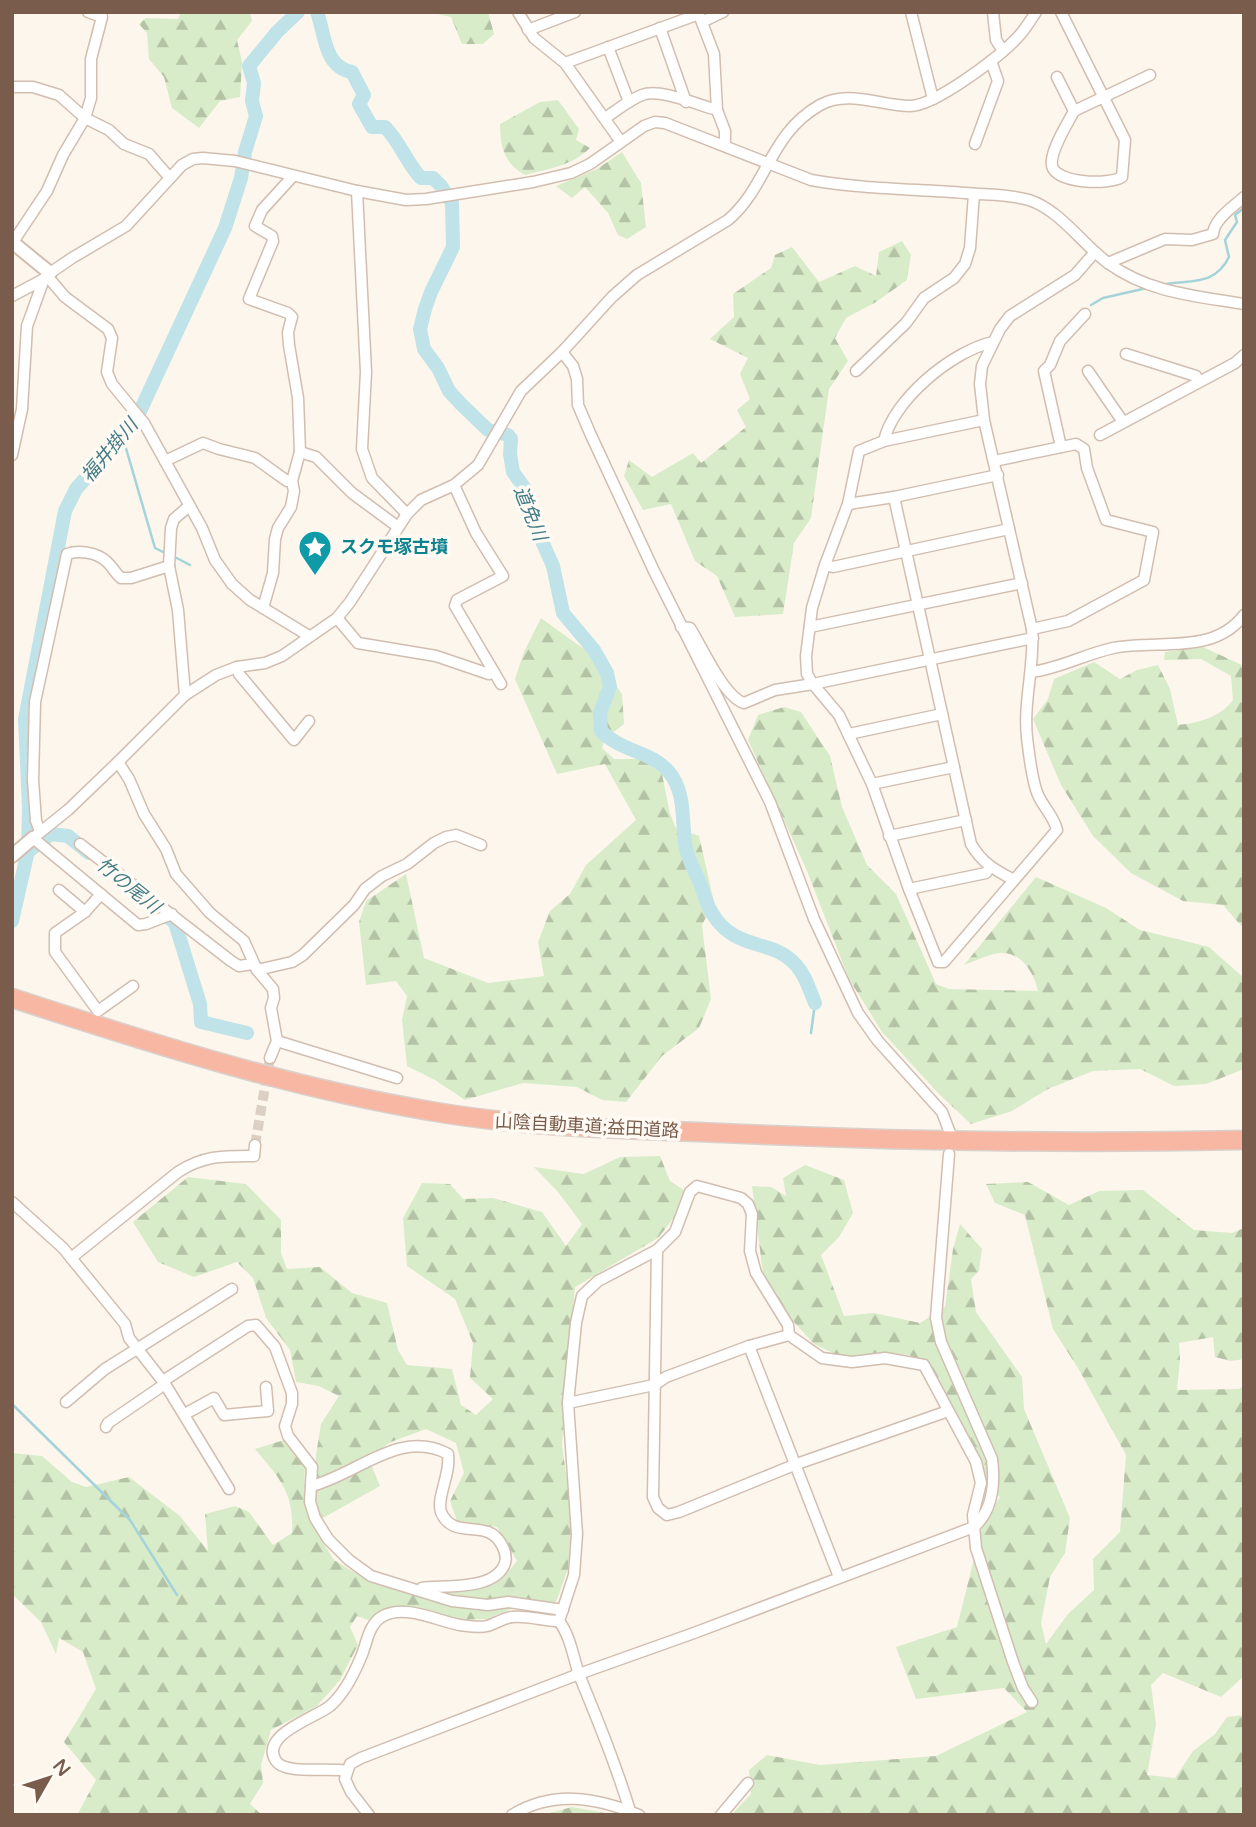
<svg xmlns="http://www.w3.org/2000/svg" width="1256" height="1827" viewBox="0 0 1256 1827" font-family="'Varela Round','Noto Sans JP',sans-serif">
<style>
.forest{fill:url(#forest-firs)}
.lines{fill:none;stroke-linecap:round;stroke-linejoin:round}
.stream{stroke:#a5d3da;stroke-width:2.5}
.river{stroke:#bfe3e8;stroke-width:14}
.minor-tunnel{stroke:#dcd0c4;stroke-width:10;stroke-dasharray:10 5;stroke-linecap:butt}
.minor-casing{stroke:#d1beb0;stroke-width:13}
.tertiary-casing{stroke:#d1beb0;stroke-width:16}
.motorway-casing{stroke:#dad1cd;stroke-width:21}
.minor{stroke:#fff;stroke-width:10}
.tertiary{stroke:#fff;stroke-width:12}
.motorway{stroke:#f7b7a3;stroke-width:18}
.labels{text-anchor:middle;stroke-width:7;stroke-linejoin:round;paint-order:stroke}
.culture-label{font-size:18px;font-weight:bold;fill:#0d838f;stroke:#fffaf3;text-anchor:start}
.street-label{font-size:18px;fill:#7a5c4d;stroke:#fffaf3}
.water-label{font-size:19px;font-style:italic;fill:#437c86;stroke:#fffaf3}
</style>
<defs>
<pattern id="forest-firs" width="22" height="20" patternUnits="userSpaceOnUse" patternTransform="scale(1.75)"><rect width="22" height="20" fill="#d8ecc9"/><path d="M5 1l3.5 6h-7zM16 11l3.5 6h-7z" fill="#b4c2a5"/></pattern>
</defs>
<rect width="100%" height="100%" fill="#fdf6ec"/>
<g class="forest">
<polygon points="181,12 250,12 252,21 237,40 242,62 240,97 220,101 199,128 172,108 164,77 149,59 147,33 139,24 146,18 178,19"/>
<polygon points="429,12 488,12 494,34 483,44 462,44 451,17"/>
<path d="M558,100l21,29 -3,11 14,8c-18,18 -42,21 -65,27 -21,-11 -25,-29 -25,-51l40,-22z"/>
<polygon points="622,152 641,183 646,227 627,239 618,235 608,213 585,187 572,198 556,186 597,169"/>
<polygon points="902,241 911,255 907,280 876,302 846,318 835,338 848,361 829,389 811,518 794,543 783,614 735,617 717,576 695,561 671,504 643,510 624,476 629,460 652,477 693,453 701,463 746,427 737,410 750,399 740,374 748,358 710,339 734,317 733,294 771,268 775,255 792,247 819,282 855,266 876,276 879,252"/>
<polygon points="541,618 595,657 622,694 624,724 605,739 602,748 614,759 642,759 662,774 670,814 676,828 699,836 714,902 702,925 711,999 699,1028 662,1056 626,1102 602,1100 577,1087 523,1083 465,1100 435,1080 407,1066 402,1020 407,996 396,981 366,985 359,922 366,901 406,874 424,958 488,983 544,976 538,942 550,911 570,894 586,865 636,820 605,764 557,774 515,679 524,652"/>
<path d="M1203,647l41,19v263l-21,-24 -40,-4 -52,-28 -38,-37 -32,-51 -28,-66 15,-20 6,-20 40,-17 26,17 17,-9 21,-5 12,24 8,36c20,-2 43,-8 55,-25l-2,-24 -30,-17 -37,1 1,-8z"/>
<path d="M784,707l17,5 29,44 12,51 25,58 29,29 40,90 13,5 89,2c-4,-17 -15,-38 -36,-38 -11,0 -27,8 -38,12l72,-88 70,31 34,22 69,17 35,31v91l-38,15 -32,2 -34,-17 -47,2 -45,18 -36,22 -41,13 -32,-30 -57,-62 -33,-53 -42,-108 -59,-131 10,-25z"/>
<path d="M660,1156l10,25 14,9 -7,24 -19,24 -83,49 -13,158 10,71 -4,53 -12,33 -10,14 -32,-8 -28,11 -32,1 -56,-12 -30,12 -11,-4 -7,11 8,18 -18,35 -23,26 -46,24 -10,35 2,18 -13,21 12,11h-185l19,-35 -32,-38 32,-53 -13,-37 -24,-14 -3,16 -15,-32 -29,-28v-141l30,3 30,26 14,5 43,-10 51,39 28,35 -3,-37 30,-8 14,6 24,33 19,-12c2,-41 -12,-54 -37,-84l29,-9 21,27 -1,26 8,32 22,35 38,23 30,7 51,3 49,-14 15,-18 -20,-34 -40,-6 -7,-20 14,-28 -8,-30 -30,-14 -35,13 -23,15 12,29 -57,32 -9,-15 2,-48 5,-31 18,-28 -20,-10 -23,-4 -6,-32 -24,-32 -13,-40 -16,-16 -43,15 -36,-15 -25,-40 55,-45 58,7 35,36v33l6,16 33,-2 32,26 35,10 11,47 9,15 45,4 9,36 15,10 17,-16 -23,-21 3,-35 -18,-44 -48,-33 -4,-48 19,-35 28,1 13,15 30,-1 49,14 24,34 16,-22 -24,-32 -24,-25 50,7 36,-17z"/>
<polygon points="805,1165 844,1180 853,1213 839,1237 821,1255 844,1316 874,1313 920,1323 945,1307 953,1249 960,1224 982,1249 979,1271 971,1279 976,1312 1022,1377 1024,1409 1070,1518 1065,1553 1050,1577 1041,1623 1046,1644 1068,1614 1094,1590 1093,1559 1120,1532 1126,1455 1078,1368 1053,1329 1025,1215 995,1203 986,1184 1028,1182 1069,1205 1099,1191 1143,1190 1194,1230 1232,1233 1244,1228 1244,1359 1231,1361 1215,1357 1213,1337 1179,1343 1180,1360 1177,1390 1239,1389 1244,1385 1244,1676 1221,1697 1163,1673 1151,1685 1156,1724 1147,1775 1175,1778 1193,1751 1215,1734 1227,1717 1244,1715 1244,1815 731,1815 751,1794 749,1770 767,1755 820,1765 936,1756 1027,1712 1004,1688 916,1699 896,1647 957,1627 982,1527 1000,1497 984,1487 978,1453 929,1363 909,1355 881,1352 843,1358 814,1344 793,1321 763,1274 752,1186 771,1187 786,1196 783,1178"/>
<polygon points="572,1807 616,1815 542,1815"/>
</g>
<g class="lines">
<g class="stream">
<path d="M1161,285c29,-6 53,2 68,-28l-4,-17 12,-18 -2,-7 9,-7"/>
<polyline points="1091,305 1103,298 1147,288"/>
<polyline points="123,438 155,548 165,553"/>
<polyline points="171,555 190,565"/>
<polyline points="811,1033 815,1003"/>
<polyline points="12,1404 130,1520 177,1595"/>
</g>
<g class="river">
<path d="M317,12c8,22 7,55 35,60l12,23 -5,9 13,23h13c16,16 22,37 36,51h12l8,8 11,17 1,44 -22,45 -6,17 -5,20 4,20 14,19 11,23 12,13 27,26 20,5 3,4 -1,15 3,18 13,18 7,31 20,45 10,47 31,37 13,23 3,14 -10,26 1,18c21,21 50,20 68,41 18,22 12,51 17,77 3,12 9,23 14,34 4,10 6,21 12,30 23,39 61,25 84,52 10,11 13,24 19,38"/>
<polyline points="30,850 51,834 68,836 89,853"/>
<polyline points="162,912 175,923 200,1004 201,1022 247,1033"/>
<polyline points="12,921 28,851 29,807 25,719 65,511 76,489 135,422 225,228 241,178 245,152 256,116 252,101 254,83 249,66 277,32 298,12"/>
</g>
<polyline class="minor-tunnel" points="255,1145 270,1058"/>
<defs>
<g id="minor">
<polyline points="518,12 534,38 565,63 621,142"/>
<polyline points="698,12 714,54 717,110 725,131 725,146"/>
<polyline points="911,12 933,99"/>
<polyline points="993,12 996,40 1003,51"/>
<polyline points="702,22 723,12"/>
<polyline points="660,28 686,102"/>
<polyline points="528,30 575,12"/>
<polyline points="608,47 629,102"/>
<polyline points="565,63 699,14"/>
<path d="M1057,77l17,34c-6,12 -25,41 -22,55 5,18 57,19 70,11l3,-37 -64,-128"/>
<polyline points="12,87 33,87 59,95 85,118 109,130 124,144 149,154 170,178"/>
<polyline points="1074,111 1150,75"/>
<path d="M605,118c11,-7 24,-18 37,-23 18,-7 56,10 75,15"/>
<polyline points="975,144 998,81 991,61"/>
<polyline points="357,191 366,372 362,449 372,478 407,514"/>
<polyline points="13,242 47,191 63,155 85,118 91,98 91,59 102,17 88,12"/>
<path d="M1108,263l57,-24 27,1 21,-6c1,-15 20,-27 31,-37"/>
<polyline points="47,276 65,297 108,329 112,338 107,372 112,384 144,423 202,528 215,560 232,584 250,600 309,636"/>
<polyline points="12,296 44,279"/>
<polyline points="562,352 573,366 577,379 578,405 590,433 654,571 770,802 814,919 858,1013 878,1041 942,1112 950,1133"/>
<polyline points="1126,354 1196,376 1199,381"/>
<polyline points="856,371 906,323 924,298 954,278 965,264 970,248 974,194"/>
<polyline points="1088,371 1123,422"/>
<path d="M984,420l-100,21 -25,10 -11,53 -23,61 -13,43 -6,48 1,18 6,10 26,31 33,69 37,105 29,73h6l113,-132c-3,-13 -12,-21 -18,-33 -7,-13 -10,-44 -12,-59 -4,-37 8,-73 5,-109l-48,-209 -4,-36 2,-18 18,-37 10,-13 65,-41 20,-23"/>
<polyline points="1100,435 1235,363 1244,355"/>
<path d="M884,441c9,-41 68,-90 109,-99"/>
<polyline points="1061,447 1044,371 1050,365 1060,341 1085,314"/>
<polyline points="300,452 316,457 352,493 398,527"/>
<path d="M12,455l10,-46 5,-83 17,-47 6,-6 22,-15 54,-32 56,-61 11,-6 10,-1 32,3 122,30 49,9 20,-1 107,-17 38,-9 19,-9 54,-38 11,-4 10,1 146,57c50,9 103,9 154,13 21,2 44,1 64,7 31,10 53,44 79,63 41,30 88,33 136,41"/>
<polyline points="165,461 203,443 219,449 255,458 287,481 292,481"/>
<polyline points="994,461 1076,444 1084,449 1087,468 1106,520 1153,532 1144,580 1068,621 1032,629"/>
<polyline points="454,485 476,533 503,576 457,600 455,606 501,684"/>
<path d="M894,497l77,347c11,19 24,26 43,36"/>
<polyline points="848,504 894,497 998,475"/>
<polyline points="825,565 833,567 1009,529"/>
<polyline points="263,608 273,573 275,539 278,528 291,507 294,491 292,481 300,452 298,398 289,345 288,332 292,317 288,313 249,299 273,241 272,236 255,226 262,210 293,176"/>
<polyline points="337,618 358,643 436,656 489,674 493,671"/>
<path d="M681,627l9,1c12,19 34,69 54,75l31,-13 38,-6 220,-46"/>
<polyline points="810,627 1022,583"/>
<polyline points="237,667 239,674 294,740 309,721"/>
<path d="M1031,672c28,-3 54,-18 82,-24 44,-9 100,8 131,-33"/>
<polyline points="185,695 178,610 169,566 171,528 174,519 188,507"/>
<polyline points="849,734 942,714"/>
<polyline points="118,762 129,779 144,814 166,849 176,874 210,913 244,941 257,970 273,989 274,998 271,1008 277,1041 397,1078"/>
<polyline points="872,784 954,767"/>
<path d="M40,831l-4,-10 -3,-41 2,-78 32,-148c11,-4 29,-2 39,7 6,5 9,12 15,17h10l38,-12"/>
<polyline points="889,836 966,820"/>
<polyline points="80,844 231,961 239,966 253,964"/>
<polyline points="909,889 986,873 990,867"/>
<polyline points="59,890 85,912"/>
<polyline points="101,894 85,912 55,933 55,952 98,1011 133,986"/>
<path d="M172,914l-26,10 -8,1 -105,-87 35,-28 50,-48 67,-67 31,-20 21,-8 28,-4 17,-7 55,-38 13,-16 57,-88 14,-14 33,-15 24,-20 43,-74 41,-39 50,-55 25,-22 91,-55c40,-34 41,-86 92,-115 28,-16 61,1 90,1 25,0 89,-49 107,-68 7,-7 13,-17 19,-26"/>
<polyline points="257,970 292,962 303,955 354,905 365,889 382,876 407,864 434,843 446,837 456,835 481,845"/>
<polyline points="270,1058 277,1041"/>
<polyline points="12,1202 63,1248 125,1324 129,1338 165,1384 229,1489"/>
<polyline points="657,1250 653,1497 658,1508 667,1515 679,1512 794,1465 948,1411"/>
<path d="M71,1258l107,-86c27,-17 45,-16 76,-16l1,-11"/>
<polyline points="749,1346 839,1577"/>
<polyline points="163,1381 248,1326 256,1325 275,1347 292,1393 292,1404 285,1426 288,1436 312,1467 310,1502 315,1518 328,1539 349,1560 371,1576 452,1601 488,1605 508,1602 563,1610"/>
<polyline points="66,1402 105,1369 232,1289"/>
<polyline points="568,1403 654,1385 666,1377 749,1346 789,1335"/>
<polyline points="185,1414 214,1398 224,1415 268,1411 266,1387"/>
<polyline points="106,1427 108,1423 165,1384"/>
<path d="M311,1486c46,-11 88,-58 137,-32 3,20 -12,44 -7,58 9,22 30,14 47,20 11,4 20,20 17,31 -9,28 -61,22 -83,25"/>
<polyline points="559,1621 574,1575 577,1534 568,1403 576,1323 582,1296 598,1281 657,1250 675,1232 690,1192 697,1186 741,1198 748,1204 752,1214 750,1251 756,1273 788,1325 789,1335 822,1358 852,1362 885,1358 924,1365 976,1462 981,1483 973,1515 976,1548 1013,1662 1023,1688 1032,1702"/>
<path d="M559,1621c12,16 14,37 21,56 18,44 36,88 50,134"/>
<path d="M347,1771c-18,-4 -62,4 -71,-10 -17,-26 39,-43 54,-55 14,-12 24,-32 31,-49 6,-13 7,-33 22,-41 23,-12 54,5 77,9 8,1 19,3 27,1 8,-2 16,-8 25,-9 15,-2 31,4 47,4"/>
<path d="M369,1815l-18,-23 -6,-13 5,-15 11,-6 218,-84 115,-41 280,-106c19,-17 21,-44 18,-68l-51,-117 -5,-24 13,-164"/>
<path d="M512,1815c41,-25 84,-18 127,0"/>
<polyline points="721,1815 748,1783"/>
</g>
<g id="tertiary">
<polyline points="12,242 50,273"/>
<polyline points="12,856 33,838"/>
</g>
<path id="motorway" d="M12,998c138,45 275,89 418,113 97,17 195,18 293,22 174,8 347,11 521,7"/>
</defs>
<use href="#minor" class="minor-casing"/>
<use href="#tertiary" class="tertiary-casing"/>
<use href="#motorway" class="motorway-casing"/>
<use href="#minor" class="minor"/>
<use href="#tertiary" class="tertiary"/>
<use href="#motorway" class="motorway"/>
</g>
<defs>
<symbol id="sight-pin" viewBox="-11 -11 22 30"><path d="M0 17L-7.5 6A9.5 9.5 0 1 1 7.5 6Z" fill="#0f9aa8" stroke="#fffaf3"/><path d="M0-6L1.8-2.2L6-1.7L2.9 1.2L3.7 5.4L0 3.3L-3.7 5.4L-2.9 1.2L-6-1.7L-1.8-2.2Z" fill="#fff"/></symbol>
</defs>
<g fill-rule="evenodd">
<use href="#sight-pin" x="296" y="528" width="38" height="52"/>
</g>
<g class="labels">
<g class="culture-label">
<text x="340" y="553">スクモ塚古墳</text>
</g>
<g class="street-label">
<text transform="translate(587 1126) rotate(3)" y="6">山陰自動車道;益田道路</text>
</g>
<g class="water-label">
<text transform="translate(109 450) rotate(-50)" y="7">福井掛川</text>
<text transform="translate(531 513) rotate(68)" y="7">道免川</text>
<text transform="translate(129 885) rotate(39)" y="7">竹の尾川</text>
</g>
</g>
<rect width="1256" height="1827" fill="none" stroke="#7a5c4d" stroke-width="28"/>
<g transform="translate(49 1778) rotate(51)" stroke="#fffaf3" stroke-width="5" paint-order="stroke">
<path d="M0-5L12 26L0 18L-12 26Z" fill="#7a5c4d"/>
<text y="-10" font-size="19" font-weight="bold" text-anchor="middle" fill="#7a5c4d">N</text>
</g>
</svg>
